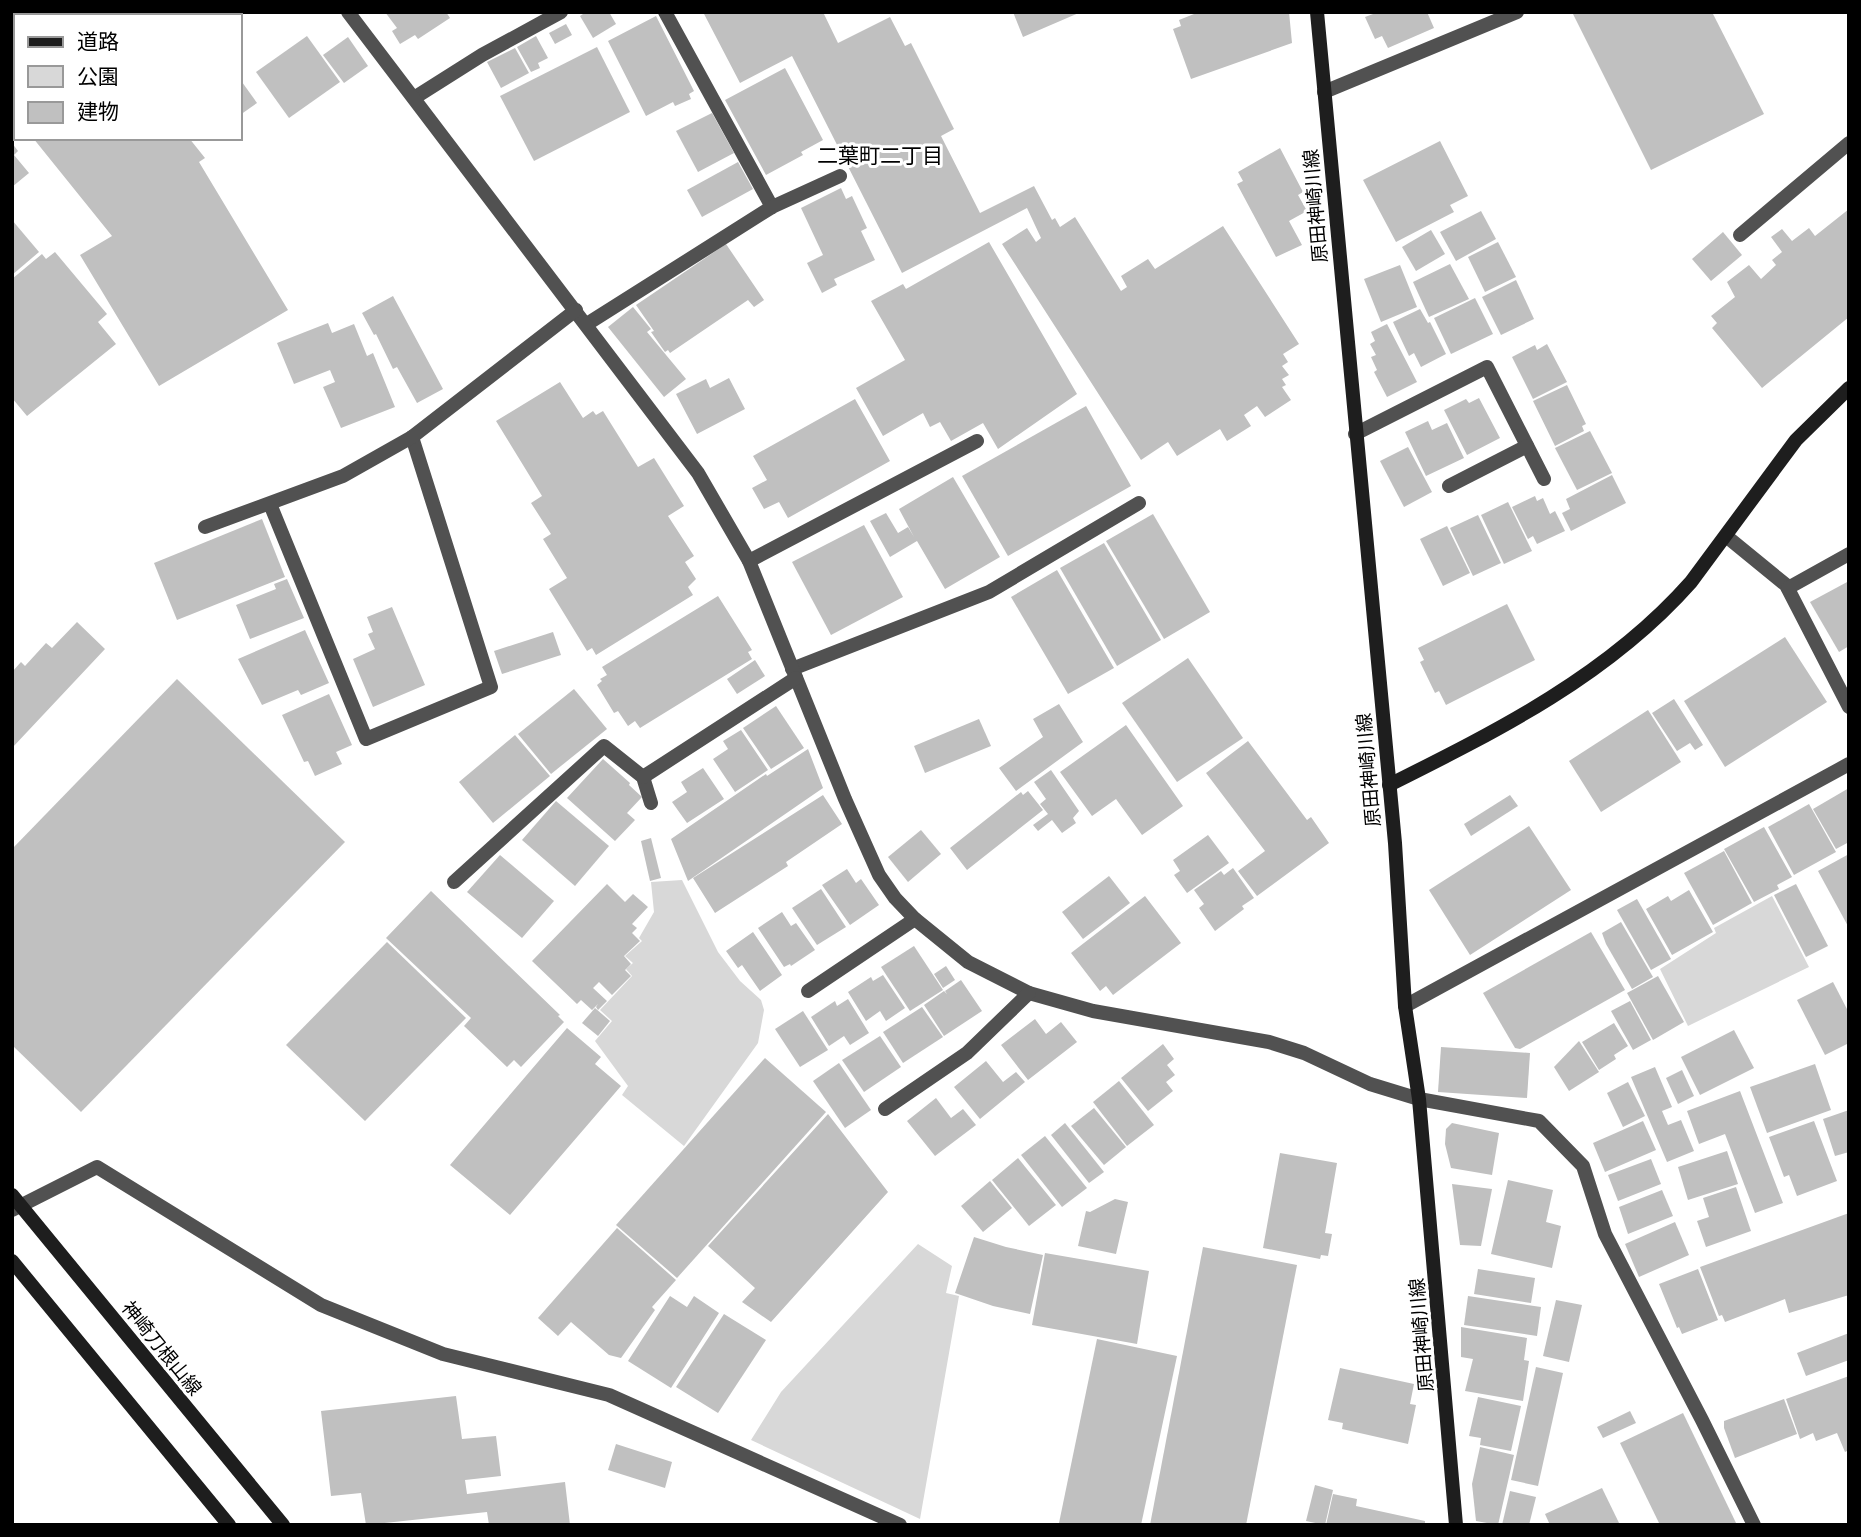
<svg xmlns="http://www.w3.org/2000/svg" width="1861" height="1537" viewBox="0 0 1861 1537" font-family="Signika,'Noto Sans JP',sans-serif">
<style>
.green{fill:#d8d8d8}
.building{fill:#c0c0c0}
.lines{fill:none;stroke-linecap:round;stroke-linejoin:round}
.lane{stroke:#515151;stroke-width:14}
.street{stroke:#515151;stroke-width:14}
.secondary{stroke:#1e1e1e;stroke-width:14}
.labels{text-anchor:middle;stroke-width:6;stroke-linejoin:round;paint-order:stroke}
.street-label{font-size:19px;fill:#000;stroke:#fff}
.neighbourhood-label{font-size:21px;fill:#000;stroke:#fff}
</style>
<rect width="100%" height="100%" fill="#fff"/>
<g class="green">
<polygon points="682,880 718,952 740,981 761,1000 764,1010 758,1043 684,1146 622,1095 628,1086 595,1041 612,1021 600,1010 632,976 626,969 633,963 625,956 642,941 639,938 654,912 651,882"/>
<polygon points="1772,896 1809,967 1688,1026 1660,969 1716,933 1714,928"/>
<polygon points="918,1244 952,1266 946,1293 959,1296 920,1519 751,1440 781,1392"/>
</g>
<g class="building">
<polygon points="385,12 446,12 450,18 418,39 415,35 400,44 392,31 397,28"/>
<polygon points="586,12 609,12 616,24 593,38 580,16"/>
<polygon points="703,12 823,12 838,43 890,17 905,46 911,43 954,129 941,136 980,213 1034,186 1052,220 1055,218 1060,227 1075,217 1121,291 1127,287 1121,276 1148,259 1155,269 1223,226 1299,344 1283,354 1288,362 1282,366 1289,375 1282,379 1286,385 1282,387 1291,400 1265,417 1257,406 1244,415 1251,426 1227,441 1220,429 1177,456 1168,442 1141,460 1002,244 1027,228 1036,242 1041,238 1027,208 902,273 792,56 740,83"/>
<polygon points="1013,12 1081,12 1023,37"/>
<polygon points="1199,12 1289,12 1292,43 1191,79 1173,29 1181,26 1179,20"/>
<polygon points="1372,12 1427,12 1434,28 1388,48 1382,36 1375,39 1365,17 1373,14"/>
<polygon points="1572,12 1712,12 1764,114 1651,170"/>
<polygon points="656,16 694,91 689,94 691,99 675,106 673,102 646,116 608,41"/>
<polygon points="566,24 572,35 555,44 549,33"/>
<polygon points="307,36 340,82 289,118 256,72"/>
<polygon points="536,36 548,58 538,63 540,68 531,72 517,47"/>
<polygon points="348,37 368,66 344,83 323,55"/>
<polygon points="16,46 16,117 12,113 12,49"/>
<polygon points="597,47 630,112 534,161 500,96"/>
<polygon points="515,48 529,73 501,88 487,62"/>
<polygon points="785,68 823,140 801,152 803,155 766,175 725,100"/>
<polygon points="242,82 257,103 240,115 240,83"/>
<polygon points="712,113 734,153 698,172 676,131"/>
<polygon points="33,138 189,138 205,158 199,162 288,310 159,386 80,255 112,236"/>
<polygon points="1440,141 1468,196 1450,205 1454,212 1396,242 1363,180"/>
<polygon points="12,143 18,151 14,155 29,173 12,187"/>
<polygon points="1280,148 1303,192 1298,195 1307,211 1289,221 1302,245 1276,257 1237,184 1243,181 1238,172"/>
<polygon points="738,162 753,189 702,217 687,190"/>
<polygon points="841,188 846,199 852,196 867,228 861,231 875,260 834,279 837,285 822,293 807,263 823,255 801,208"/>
<polygon points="1849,209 1849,317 1762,388 1712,328 1717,323 1711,316 1735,297 1727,282 1749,265 1761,279 1776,265 1772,260 1782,252 1771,237 1782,229 1792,241 1809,228 1815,236"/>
<polygon points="1481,211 1496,239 1456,261 1440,232"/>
<polygon points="12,220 39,252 12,275"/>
<polygon points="1431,230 1445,254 1416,271 1402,247"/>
<polygon points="1723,232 1742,255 1711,281 1692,259"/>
<polygon points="989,242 1077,394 998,449 983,423 951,441 940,422 930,427 923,413 883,436 856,388 905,360 871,301 903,284 906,289"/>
<polygon points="1498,242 1516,277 1485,292 1468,257"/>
<polygon points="726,244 764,300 754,307 748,300 670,353 668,350 665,352 651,332 654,331 636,305"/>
<polygon points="55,252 107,314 98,322 116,344 27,416 12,398 12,279 42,254 46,259"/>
<polygon points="1450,264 1469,299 1429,317 1413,282"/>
<polygon points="1400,265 1417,307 1381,322 1364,279"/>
<polygon points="1516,280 1534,319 1501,335 1482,297"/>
<polygon points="393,296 443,389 417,403 397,367 393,369 376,334 374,335 362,313"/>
<polygon points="1475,298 1493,334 1451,354 1434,318"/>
<polygon points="633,307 651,329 647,332 686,379 664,397 608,327"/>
<polygon points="1420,309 1428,323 1430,322 1446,354 1421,367 1414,353 1409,356 1393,322"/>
<polygon points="328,323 332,333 354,324 367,356 373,353 395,407 341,428 323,387 335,382 330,370 294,384 277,343"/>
<polygon points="1387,324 1417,382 1387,397 1374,372 1377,370 1371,357 1376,355 1370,344 1375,341 1371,332"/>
<polygon points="1547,344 1567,382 1533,399 1512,357 1535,345 1537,350"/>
<polygon points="729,378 745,409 697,434 676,394 706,379 710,388"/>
<polygon points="560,382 583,418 593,411 596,415 603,411 638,467 654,458 684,506 668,516 694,556 685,562 696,579 688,587 693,595 596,655 592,648 587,651 549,589 567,578 543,539 551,534 531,503 542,496 496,421"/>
<polygon points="1567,385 1586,424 1582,426 1584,431 1555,446 1533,401"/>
<polygon points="1479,398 1500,438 1467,455 1444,410 1466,399 1469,403"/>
<polygon points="855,399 890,461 788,518 779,502 764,509 752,488 767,480 753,456"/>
<polygon points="1086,406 1131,486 1008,556 962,476"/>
<polygon points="1428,421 1432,430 1447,423 1464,458 1426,476 1405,432"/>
<polygon points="1590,431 1612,473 1577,490 1555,448"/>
<polygon points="1408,447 1432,492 1404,507 1380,461"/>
<polygon points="1612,475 1626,503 1571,531 1562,513 1570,509 1566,499"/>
<polygon points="953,477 1000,557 945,589 917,541 890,557 870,521 886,513 898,533 908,527 914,537 899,509"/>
<polygon points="1535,496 1537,501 1543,498 1550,514 1555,511 1565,531 1537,544 1533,536 1528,539 1512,507"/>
<polygon points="1508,502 1532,551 1504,564 1481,515"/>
<polygon points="1153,514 1210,612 1164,639 1106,541"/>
<polygon points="1478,515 1501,563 1473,576 1450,528"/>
<polygon points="262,519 285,577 177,620 154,563"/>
<polygon points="864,525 903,597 831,635 792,562"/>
<polygon points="1447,526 1470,573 1443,586 1420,539"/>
<polygon points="1104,543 1161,640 1117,666 1060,568"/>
<polygon points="1057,570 1114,668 1068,694 1011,597"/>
<polygon points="287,579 304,618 250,639 236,605 276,589 274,584"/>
<polygon points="1849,581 1849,646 1839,652 1810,602"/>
<polygon points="718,596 752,650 748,652 752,659 640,728 635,721 628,726 618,711 614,713 597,685 602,681 600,679 607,675 602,667"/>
<polygon points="1507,604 1535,660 1446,705 1439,691 1435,693 1420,662 1424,660 1418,648"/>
<polygon points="392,607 425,685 373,707 353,659 375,649 368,634 373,632 367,617"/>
<polygon points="77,622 105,649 12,748 12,672 21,662 25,666 46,643 52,648"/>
<polygon points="305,630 329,683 301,695 298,690 262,705 238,659"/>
<polygon points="553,632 561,655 502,674 494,651"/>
<polygon points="1785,637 1827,702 1725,767 1684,701"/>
<polygon points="1188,658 1243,738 1177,782 1122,703"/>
<polygon points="755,660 765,676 737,694 727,679"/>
<polygon points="177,679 345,842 81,1112 12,1045 12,849"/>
<polygon points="574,689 607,729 551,774 518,734"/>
<polygon points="329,694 352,745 336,752 342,764 315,776 308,761 304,762 282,715"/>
<polygon points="1674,699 1703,745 1695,750 1690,743 1677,751 1652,713"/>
<polygon points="1059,704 1083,742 1016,791 999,768 1043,737 1033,719"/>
<polygon points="776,706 804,748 771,769 743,728"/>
<polygon points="1648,710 1681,762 1601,812 1569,761"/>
<polygon points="979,719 991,746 925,773 914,746"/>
<polygon points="1126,725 1183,806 1142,835 1116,799 1092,816 1060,772"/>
<polygon points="741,730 768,770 735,792 713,759 728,749 723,741"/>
<polygon points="515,735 550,776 493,823 459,782"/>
<polygon points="1248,741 1307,820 1311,817 1329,843 1257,896 1238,871 1265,851 1206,773"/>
<polygon points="808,749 823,788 688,881 671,839 766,774 767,776"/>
<polygon points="603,759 630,783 629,785 642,797 627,813 635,820 615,841 567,798"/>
<polygon points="703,768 724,799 687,823 672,802 687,792 681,782"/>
<polygon points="1051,770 1079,811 1073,818 1076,823 1062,833 1052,820 1038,831 1033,825 1048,814 1040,804 1046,799 1034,782"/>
<polygon points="1849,788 1849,842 1836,849 1813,809"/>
<polygon points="1028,791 1043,810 967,870 950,848 1021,792 1023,795"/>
<polygon points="823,795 842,824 786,862 788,866 715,913 693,878"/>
<polygon points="1510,795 1518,806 1471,836 1464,824"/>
<polygon points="556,801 609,846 575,886 522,840"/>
<polygon points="1809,804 1836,852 1794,875 1768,827"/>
<polygon points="1529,826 1571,890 1470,955 1429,890"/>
<polygon points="1764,827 1792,877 1777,885 1779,889 1754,902 1724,849"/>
<polygon points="921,830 941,854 908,882 888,857"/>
<polygon points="1208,835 1229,863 1187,893 1174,875 1180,871 1173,860"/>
<polygon points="651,838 661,878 650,881 641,841"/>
<polygon points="1724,851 1752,903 1713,925 1684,873"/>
<polygon points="1849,854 1849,928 1818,871"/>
<polygon points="500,855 554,901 522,938 467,892"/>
<polygon points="1233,868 1254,898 1242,906 1244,909 1215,931 1199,908 1204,904 1194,890 1221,871 1224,875"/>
<polygon points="847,869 856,883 861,879 879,905 850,925 822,885"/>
<polygon points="1109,876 1130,903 1083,939 1062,912"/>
<polygon points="607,884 625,902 633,894 648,907 632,924 637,928 632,933 640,941 624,956 631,964 625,970 631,976 612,995 599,982 593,988 607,1001 598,1010 596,1007 598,1004 592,1010 581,1000 577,1004 532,961"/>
<polygon points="1796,884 1828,946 1806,957 1774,895"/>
<polygon points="821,889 846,927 817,945 792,908"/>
<polygon points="1689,890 1713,932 1672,955 1646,909 1668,896 1671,901"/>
<polygon points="431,891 560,1015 558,1016 564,1022 521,1067 514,1060 507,1067 464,1026 471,1018 386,938"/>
<polygon points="1145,896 1181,943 1113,995 1106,986 1100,991 1071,953"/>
<polygon points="1637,899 1671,959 1651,970 1617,910"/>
<polygon points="782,912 791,926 796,923 815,950 791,966 790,964 784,967 758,928"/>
<polygon points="1621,922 1653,977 1632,989 1606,944 1602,933"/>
<polygon points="753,932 782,975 760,991 742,965 738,968 726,951"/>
<polygon points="1591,932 1625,990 1520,1049 1515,1048 1483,993"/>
<polygon points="387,942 466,1018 365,1121 286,1045"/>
<polygon points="914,946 943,990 910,1011 881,967"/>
<polygon points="946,966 955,980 943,988 934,974"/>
<polygon points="883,975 905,1008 886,1021 880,1011 866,1021 848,992 871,977 873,981"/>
<polygon points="1658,976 1684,1022 1653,1040 1627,993"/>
<polygon points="961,980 982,1011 944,1036 924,1005 944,991 947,994 945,991"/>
<polygon points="1833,982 1849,1013 1849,1043 1825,1055 1797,1000"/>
<polygon points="848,999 869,1033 850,1045 844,1036 829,1046 811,1017 835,1001 837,1006"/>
<polygon points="1630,1001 1651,1040 1633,1050 1611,1011"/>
<polygon points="922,1007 943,1037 903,1063 883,1032"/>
<polygon points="595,1008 610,1021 598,1036 582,1023"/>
<polygon points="803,1011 828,1050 800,1067 775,1029"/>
<polygon points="1035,1019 1046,1034 1061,1022 1077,1042 1028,1080 1001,1045"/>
<polygon points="1614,1023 1628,1046 1614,1055 1616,1059 1599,1070 1582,1042"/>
<polygon points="567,1028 601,1057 595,1064 621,1086 510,1215 450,1165"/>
<polygon points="1734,1030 1754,1068 1700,1095 1681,1057"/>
<polygon points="880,1036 901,1067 864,1092 842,1060"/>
<polygon points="1579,1041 1599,1072 1569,1091 1554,1067"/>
<polygon points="1163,1044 1174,1059 1167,1065 1175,1075 1166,1082 1173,1091 1148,1111 1121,1078"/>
<polygon points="1441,1047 1530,1053 1527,1098 1438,1092"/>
<polygon points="765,1058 826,1112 677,1278 616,1225"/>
<polygon points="986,1061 1003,1082 1016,1072 1025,1082 980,1119 954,1087"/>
<polygon points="839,1063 871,1110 845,1128 813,1081"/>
<polygon points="1815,1064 1831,1110 1767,1133 1750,1087"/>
<polygon points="1655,1067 1672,1107 1662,1111 1668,1125 1681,1120 1694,1151 1667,1162 1631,1077"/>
<polygon points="1682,1070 1694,1096 1678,1104 1666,1078"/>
<polygon points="1119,1081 1154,1125 1127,1146 1093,1102"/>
<polygon points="1628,1082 1645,1116 1623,1127 1607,1093"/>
<polygon points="1740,1091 1783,1203 1755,1213 1725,1134 1699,1144 1687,1111"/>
<polygon points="936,1098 951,1118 963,1109 976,1125 935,1156 907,1121"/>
<polygon points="1094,1108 1126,1147 1104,1165 1071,1126"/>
<polygon points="1849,1110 1849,1152 1835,1156 1823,1119"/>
<polygon points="828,1114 888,1192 771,1322 742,1302 755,1288 708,1246"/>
<polygon points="1643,1121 1656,1150 1605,1172 1593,1143"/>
<polygon points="1814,1121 1837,1181 1797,1196 1789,1175 1784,1177 1769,1137"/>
<polygon points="1065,1123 1104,1172 1089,1183 1051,1135"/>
<polygon points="1452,1123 1499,1133 1492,1175 1451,1168 1445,1144 1446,1129"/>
<polygon points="1045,1136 1087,1188 1062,1207 1021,1155"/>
<polygon points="1727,1151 1738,1184 1688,1200 1678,1167"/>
<polygon points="1280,1153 1337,1163 1325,1233 1332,1234 1328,1256 1321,1255 1320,1259 1263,1248"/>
<polygon points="1018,1158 1056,1205 1029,1226 992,1180"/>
<polygon points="1651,1159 1661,1184 1618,1201 1608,1175"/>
<polygon points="1508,1180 1553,1190 1546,1222 1561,1226 1552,1268 1491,1254"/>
<polygon points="990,1181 1012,1208 983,1232 961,1206"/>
<polygon points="1452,1184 1492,1189 1481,1246 1460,1245"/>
<polygon points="1736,1187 1751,1231 1706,1247 1697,1221 1709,1217 1703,1198"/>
<polygon points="1662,1190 1673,1216 1628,1234 1619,1207"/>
<polygon points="1115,1199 1128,1202 1116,1254 1078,1246 1086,1211 1090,1212"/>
<polygon points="1849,1213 1849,1295 1789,1313 1785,1299 1725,1322 1722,1315 1719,1316 1700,1267"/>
<polygon points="1675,1222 1689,1255 1639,1277 1625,1244"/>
<polygon points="617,1228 676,1280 652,1307 655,1310 621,1358 609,1355 571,1322 558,1336 538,1318"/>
<polygon points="974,1237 1006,1247 1043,1255 1030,1314 993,1306 955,1293"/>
<polygon points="1203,1247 1297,1265 1246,1525 1150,1525"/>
<polygon points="1045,1253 1149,1271 1137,1344 1032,1325"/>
<polygon points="1478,1269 1535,1278 1531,1303 1474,1294"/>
<polygon points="1698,1269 1718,1320 1682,1334 1679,1327 1677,1328 1659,1284"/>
<polygon points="670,1296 687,1307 694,1296 719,1313 671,1388 628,1361"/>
<polygon points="1468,1296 1541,1307 1537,1336 1464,1325"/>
<polygon points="1556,1300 1582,1305 1569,1362 1543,1356"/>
<polygon points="724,1314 766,1340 718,1413 676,1387"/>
<polygon points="1461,1327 1527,1338 1524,1360 1529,1361 1523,1401 1465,1391 1473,1359 1461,1357"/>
<polygon points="1849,1333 1849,1360 1806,1376 1797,1353"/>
<polygon points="1097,1339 1177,1356 1141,1525 1059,1523"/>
<polygon points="1536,1367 1563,1373 1538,1486 1511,1480"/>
<polygon points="1340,1368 1414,1384 1410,1404 1416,1405 1408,1444 1342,1429 1343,1423 1328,1420"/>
<polygon points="1849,1376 1849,1450 1845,1452 1837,1433 1816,1441 1813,1433 1800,1439 1786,1399"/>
<polygon points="456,1396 462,1439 496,1436 501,1476 465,1480 467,1494 565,1482 570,1525 489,1525 487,1512 366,1525 361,1493 331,1496 321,1411"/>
<polygon points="1478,1397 1521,1406 1511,1451 1480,1445 1481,1438 1469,1436"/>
<polygon points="1784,1399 1797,1434 1735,1458 1724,1428 1724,1421"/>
<polygon points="1630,1411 1636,1423 1603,1438 1597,1427"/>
<polygon points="1683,1413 1737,1525 1660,1525 1620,1443"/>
<polygon points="616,1444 672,1462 665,1488 608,1470"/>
<polygon points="1480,1447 1514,1455 1498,1525 1476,1521 1472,1484"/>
<polygon points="1315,1485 1333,1490 1325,1525 1306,1521"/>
<polygon points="1602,1488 1620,1525 1550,1525 1545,1514"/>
<polygon points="1510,1491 1536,1497 1529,1525 1502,1525"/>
<polygon points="1333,1494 1357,1499 1356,1506 1425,1521 1425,1525 1326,1525"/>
</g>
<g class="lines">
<g class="lane">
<polyline points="665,12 772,207"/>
<polyline points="1324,92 1517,12"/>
<polyline points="414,98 482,55 561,12"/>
<polyline points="587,324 772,207 840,176"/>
<polyline points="749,561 977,441"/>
<polyline points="792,669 989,592 1139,503"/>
<polyline points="454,882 604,746 643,777 651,803"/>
</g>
<g class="street">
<polyline points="348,12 698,473 749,561 845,799 879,875 895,898 915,919 968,962 1029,993 1093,1011 1269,1042 1304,1053 1370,1084 1419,1099 1539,1121 1583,1166 1605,1234 1702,1420 1754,1525"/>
<polyline points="1740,235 1849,143"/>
<polyline points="1355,434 1487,367 1544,479"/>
<polyline points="1449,486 1527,446"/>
<polyline points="270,504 366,739 491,687 412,437"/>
<polyline points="205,527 343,476 412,437 576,310"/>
<polyline points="1726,536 1786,585 1849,707"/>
<polyline points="1788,588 1849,554"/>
<polyline points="643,777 796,678"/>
<polyline points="808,991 915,919"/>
<polyline points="1405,1006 1849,764"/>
<polyline points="885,1109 967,1053 1029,993"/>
<polyline points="12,1210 97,1167 321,1305 443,1354 609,1395 900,1525"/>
</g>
<g class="secondary">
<polyline points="1317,12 1395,843 1405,1006 1419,1099 1456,1525"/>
<path d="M1389,785c110,-55 220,-110 302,-203l105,-142 53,-52"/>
<polyline points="12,1195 283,1525"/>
<polyline points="12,1261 229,1525"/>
</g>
</g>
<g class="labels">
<g class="street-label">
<text transform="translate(1315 206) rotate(-95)" y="7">原田神崎川線</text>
<text transform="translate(1368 770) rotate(-95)" y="7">原田神崎川線</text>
<text transform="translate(1421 1335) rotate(-95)" y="7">原田神崎川線</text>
<text transform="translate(162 1348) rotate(51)" y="7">神崎刀根山線</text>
</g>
<g class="neighbourhood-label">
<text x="880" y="163">二葉町二丁目</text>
</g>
</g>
<rect width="1861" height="1537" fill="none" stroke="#000000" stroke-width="28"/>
<rect x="14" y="14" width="228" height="126" fill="#ffffff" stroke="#999999" stroke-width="2"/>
<rect x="28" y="37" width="35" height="10" fill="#1e1e1e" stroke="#999999" stroke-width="2"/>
<text x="77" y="49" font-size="21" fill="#000000">道路</text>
<rect x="28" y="66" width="35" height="21" fill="#d8d8d8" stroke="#999999" stroke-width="2"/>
<text x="77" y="84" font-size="21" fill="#000000">公園</text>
<rect x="28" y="102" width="35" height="21" fill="#c0c0c0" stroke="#999999" stroke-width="2"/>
<text x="77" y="119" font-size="21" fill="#000000">建物</text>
</svg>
